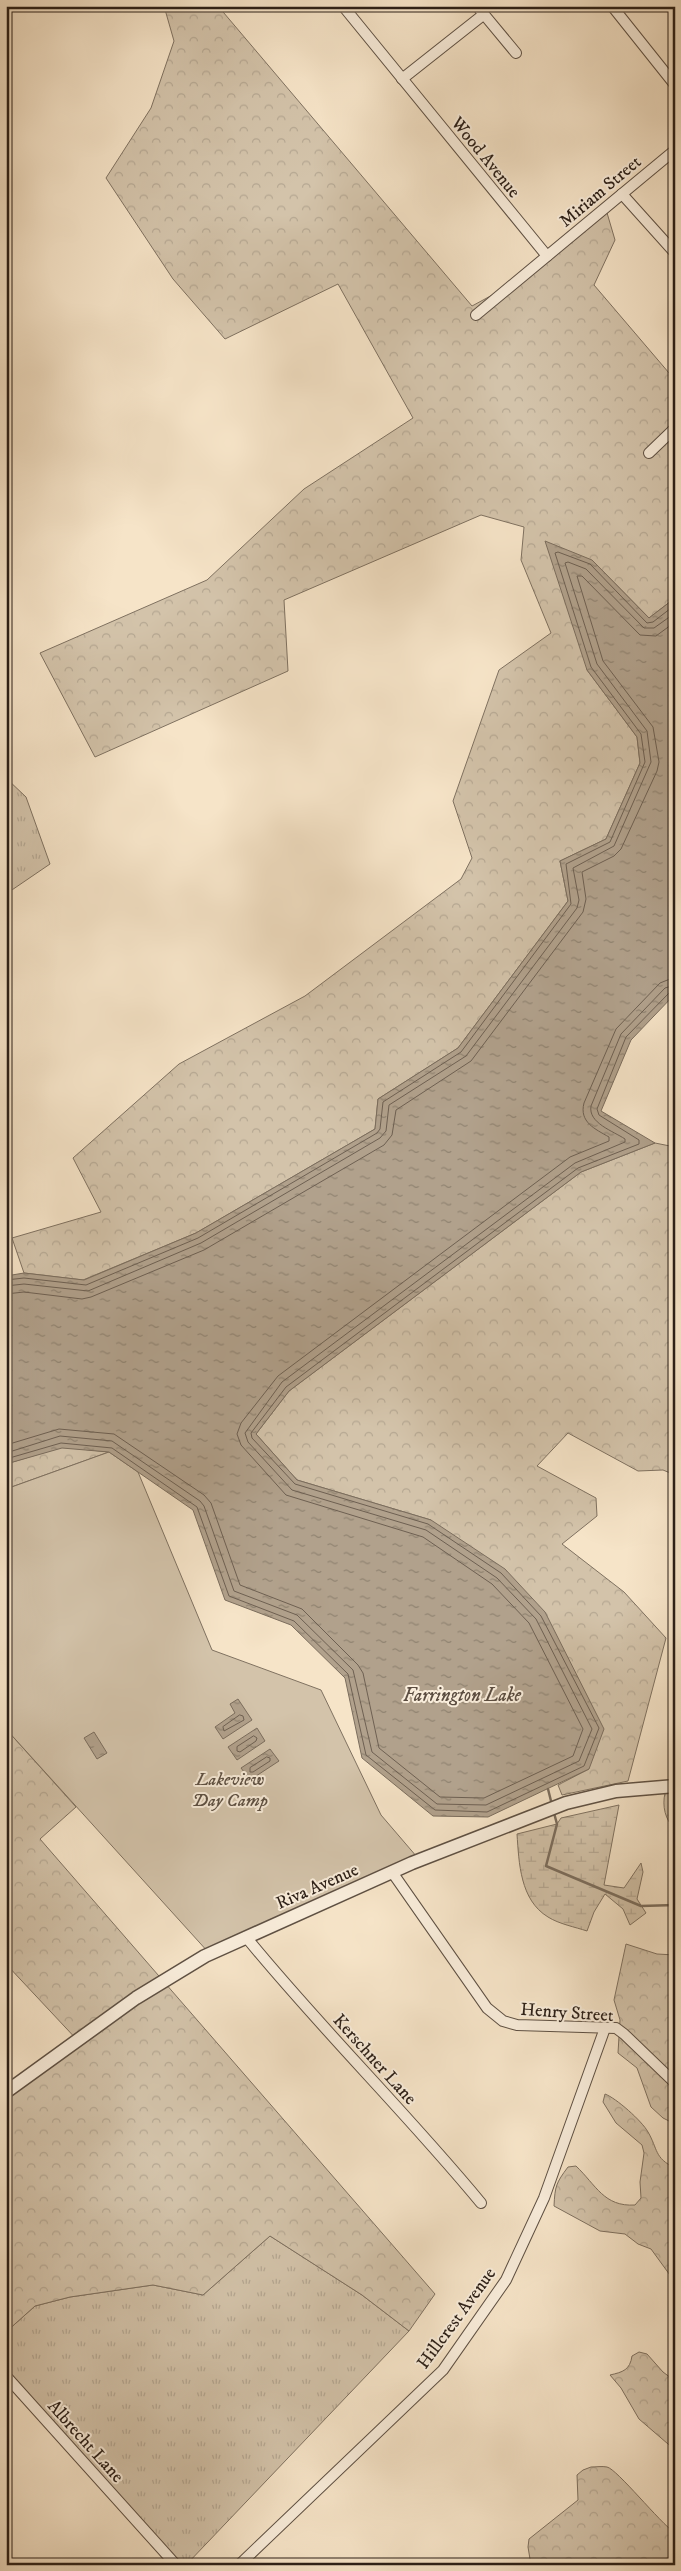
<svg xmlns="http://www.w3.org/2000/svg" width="681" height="2571" viewBox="0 0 681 2571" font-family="'IM FELL DW Pica',serif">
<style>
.grass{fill:url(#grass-tufts);stroke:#7f7160}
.forest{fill:url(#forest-crowns);stroke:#7f7160}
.wetland{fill:url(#wetland-marsh);stroke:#7f7160}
.park{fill:#d3c3aa;stroke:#7f7160}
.water{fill:url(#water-ripples);stroke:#7b6d5d}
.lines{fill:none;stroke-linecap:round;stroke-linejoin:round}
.shore{stroke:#6e6052;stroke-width:1}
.stream{stroke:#7b6d5d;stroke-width:2.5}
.minor-casing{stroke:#5e5043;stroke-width:12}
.tertiary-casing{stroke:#5e5043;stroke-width:15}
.minor{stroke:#f9eddb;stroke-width:10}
.tertiary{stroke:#f9eddb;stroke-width:12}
.labels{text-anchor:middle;stroke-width:4;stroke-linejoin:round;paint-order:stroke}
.street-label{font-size:18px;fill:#2b1f17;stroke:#f9eddb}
.park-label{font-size:18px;font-style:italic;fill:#5d5043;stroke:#f9eddb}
.water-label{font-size:19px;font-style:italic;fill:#5a4c40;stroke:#f9eddb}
</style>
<defs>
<pattern id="grass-tufts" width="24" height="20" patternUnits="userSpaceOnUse" patternTransform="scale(1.25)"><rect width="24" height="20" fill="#d3c3aa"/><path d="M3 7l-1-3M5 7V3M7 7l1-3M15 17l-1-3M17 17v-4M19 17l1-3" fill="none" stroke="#b5a792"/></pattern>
<pattern id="forest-crowns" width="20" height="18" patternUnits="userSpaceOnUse" patternTransform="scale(1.25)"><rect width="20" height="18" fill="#d3c3aa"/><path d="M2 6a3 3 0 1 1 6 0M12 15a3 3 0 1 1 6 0" fill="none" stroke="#b5a792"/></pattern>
<pattern id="wetland-marsh" width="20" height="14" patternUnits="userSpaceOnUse" patternTransform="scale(1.25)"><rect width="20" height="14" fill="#d3c3aa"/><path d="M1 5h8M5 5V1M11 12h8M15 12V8" fill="none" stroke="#b5a792"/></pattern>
<pattern id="water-ripples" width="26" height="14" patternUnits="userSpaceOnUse" patternTransform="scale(1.25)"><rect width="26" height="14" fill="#b1a18c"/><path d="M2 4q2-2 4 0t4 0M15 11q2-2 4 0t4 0" fill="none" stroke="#908371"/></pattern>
</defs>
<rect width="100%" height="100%" fill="#f6e4c8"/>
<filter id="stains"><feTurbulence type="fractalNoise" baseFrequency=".004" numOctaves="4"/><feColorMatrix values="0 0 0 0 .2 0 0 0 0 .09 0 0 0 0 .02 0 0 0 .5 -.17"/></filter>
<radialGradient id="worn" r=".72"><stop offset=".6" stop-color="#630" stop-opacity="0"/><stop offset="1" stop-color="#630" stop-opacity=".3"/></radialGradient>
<g class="grass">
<polygon points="6,778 26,797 50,864 6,894"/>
<polygon points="270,2236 362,2295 409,2331 186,2565 169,2565 6,2383 6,2332 35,2306 70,2297 153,2285 203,2295"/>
</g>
<g class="forest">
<polygon points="164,6 218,6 472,306 533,273 605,206 615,240 594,285 675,380 675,598 649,618 592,560 587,670 637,737 640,763 606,839 560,861 568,901 458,1048 378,1099 375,1129 196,1233 83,1280 24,1273 12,1238 101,1212 73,1158 179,1064 305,996 461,879 472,858 453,801 499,670 551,633 521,560 524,527 481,515 284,600 288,671 95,757 40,653 207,580 304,489 413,418 338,284 225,339 173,279 106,178 151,108 174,41"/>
<polygon points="655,1143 675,1147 675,1475 663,1470 638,1471 568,1433 537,1466 596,1498 597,1516 562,1544 624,1592 666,1638 628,1781 562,1795 558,1785 589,1769 431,1520 297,1480 256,1434 289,1391 581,1172"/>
<polygon points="62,1447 109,1452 6,1489 6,1464"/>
<polygon points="6,1729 76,1807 40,1839 435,2294 409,2331 362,2295 270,2236 203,2295 153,2285 70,2297 35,2306 6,2332 6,2096 80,2043 6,1964"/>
<path d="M675,1792v37c-10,-9 -13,-23 -10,-36z"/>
<polygon points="626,1944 657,1954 675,1955 675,2124 663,2118 651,2107 637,2068 618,2053 620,2020 614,2000"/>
<path d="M605,2094c11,4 37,27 43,38 10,17 6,26 27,36v114l-24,-33 -13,-5 -13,-10 -25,-3 -46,-25c1,-20 2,-23 14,-39l8,-1c20,19 28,41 59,39l6,-7 -1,-16 4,-29 -2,-8 -26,-22 -13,-21z"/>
<path d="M639,2352l8,2 16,18 12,9v69l-36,-31 -18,-31 -11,-13c13,-3 20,-5 22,-19z"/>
<path d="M591,2467c5,0 11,-1 16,0 10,2 53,56 68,66v32h-144l-3,-18 1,-8 49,-39 -1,-25 6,-5z"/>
</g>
<path class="wetland" d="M619,1805l-15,80 20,3 17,-25 2,9 -6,27 9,14 -16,12 -7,-16 -18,-15 -11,18 -7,19c-12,-4 -28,-7 -39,-14 -28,-17 -29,-54 -31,-83l40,-10 4,-6z"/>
<polygon class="park" points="109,1452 138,1472 212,1650 321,1690 381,1815 417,1857 209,1953 6,1729 6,1489"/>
<g class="water">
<polygon points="545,541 592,560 649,618 675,598 675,994 631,1040 601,1111 655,1143 581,1172 289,1391 256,1434 297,1480 431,1520 505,1569 545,1612 604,1729 589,1769 488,1817 433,1816 362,1758 345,1678 291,1625 225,1600 193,1510 109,1452 62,1448 6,1464 6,1276 24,1273 84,1280 196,1233 375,1129 378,1099 458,1048 568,901 560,861 606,839 640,763 637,737 587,670"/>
<polygon points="238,1699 252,1720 223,1739 215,1727 235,1713 230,1704"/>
<polygon points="257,1728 265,1741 237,1760 228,1747"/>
<polygon points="94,1732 107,1753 97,1759 84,1738"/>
<polygon points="270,1749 279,1761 250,1780 241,1768"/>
</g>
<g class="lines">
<g class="shore">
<polyline points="6,1280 24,1278 86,1285 198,1238 377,1133 380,1129 383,1102 461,1052 571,904 566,864 610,842 645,762 641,734 591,667 555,553 558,552 590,564 647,623 653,622 675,605"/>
<polyline points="6,1286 24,1284 88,1291 201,1243 380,1138 386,1131 389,1105 466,1056 577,908 579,900 573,868 614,846 651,762 647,731 597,664 565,563 568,562 586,569 644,628 654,628 675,613"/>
<polyline points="6,1294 24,1292 82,1299 91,1297 204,1250 384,1145 392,1135 396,1110 471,1061 583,912 586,899 582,872 614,856 621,849 657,771 659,762 653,727 603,661 577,576 582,576 640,635 656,636 675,622"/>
<path d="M6,1445l53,-16 55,5 90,61 7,8 29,82 62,24 56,56 5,8 16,75 61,49 44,1 89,-42 10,-27 -54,-106 -37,-39 -69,-47 -137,-42 -45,-50 -4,-11 4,-11 37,-47 292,-219 39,-16v-4c-14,-8 -30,-15 -25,-34l32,-74 44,-46 15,-6"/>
<path d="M6,1453l54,-17 52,5 88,60 4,5 30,85 63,24 56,55 19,82 65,52 49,1 93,-44 13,-32 -56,-110 -39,-41 -71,-48 -134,-40 -44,-48 -3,-9 37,-51 293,-219 50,-21v-3c-12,-8 -37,-16 -34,-33l30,-72 44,-46 10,-3"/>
<polyline points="6,1459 61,1443 112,1448 197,1507 229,1596 294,1621 348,1674 366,1755 435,1810 487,1812 584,1766 599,1728 541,1616 501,1573 428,1524 295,1484 252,1438 251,1433 286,1387 578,1168 639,1144 639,1140 599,1115 597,1109 626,1037 669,993 675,991"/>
<polygon points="240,1715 243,1716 244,1720 224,1731 223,1727"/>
<polygon points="254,1736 257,1738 256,1741 240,1752 237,1751 237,1747"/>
<polygon points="267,1757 270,1758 270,1761 253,1772 250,1772 250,1768"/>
</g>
<g class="stream">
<polyline points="548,1789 552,1805"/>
<polyline points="554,1813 557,1824 546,1866 641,1906 675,1905"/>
</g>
<defs>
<g id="minor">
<polyline points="343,6 547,256"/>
<polyline points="477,6 516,53"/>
<polyline points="612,6 675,85"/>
<polyline points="402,79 483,15"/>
<polyline points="622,194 675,253"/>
<polyline points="476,315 675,150"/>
<polyline points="649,453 675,428"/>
<polyline points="392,1872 487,2008 503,2021 517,2025 616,2028 624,2034 675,2083"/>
<path d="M246,1937c75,92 160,175 235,266"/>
<polyline points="6,2376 176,2565"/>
<polyline points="239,2565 443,2370 506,2280 544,2198 605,2028"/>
</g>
<polyline id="tertiary" points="6,2092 136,1998 205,1956 412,1863 566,1803 616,1791 675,1786"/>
</defs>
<use href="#minor" class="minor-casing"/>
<use href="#tertiary" class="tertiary-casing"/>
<use href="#minor" class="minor"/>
<use href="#tertiary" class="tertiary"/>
</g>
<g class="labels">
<g class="street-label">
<text transform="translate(486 157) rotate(51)" y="6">Wood Avenue</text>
<text transform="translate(600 191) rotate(-40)" y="6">Miriam Street</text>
<text transform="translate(317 1886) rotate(-24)" y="6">Riva Avenue</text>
<text transform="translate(567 2012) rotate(4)" y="6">Henry Street</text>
<text transform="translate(375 2059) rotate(48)" y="6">Kerschner Lane</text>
<text transform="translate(456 2318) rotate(-54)" y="6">Hillcrest Avenue</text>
<text transform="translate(86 2441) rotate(48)" y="6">Albrecht Lane</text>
</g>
<g class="park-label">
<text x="230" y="1785">Lakeview<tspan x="230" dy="21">Day Camp</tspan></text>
</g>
<g class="water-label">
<text x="462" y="1701">Farrington Lake</text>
</g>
</g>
<rect width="681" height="2571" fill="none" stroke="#f6e4c8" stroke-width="25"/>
<rect x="8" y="8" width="666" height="2556" fill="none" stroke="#2b1f17" stroke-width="2.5"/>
<rect x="12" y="12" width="656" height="2546" fill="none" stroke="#2b1f17"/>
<rect width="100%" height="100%" filter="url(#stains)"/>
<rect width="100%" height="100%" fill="url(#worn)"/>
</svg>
